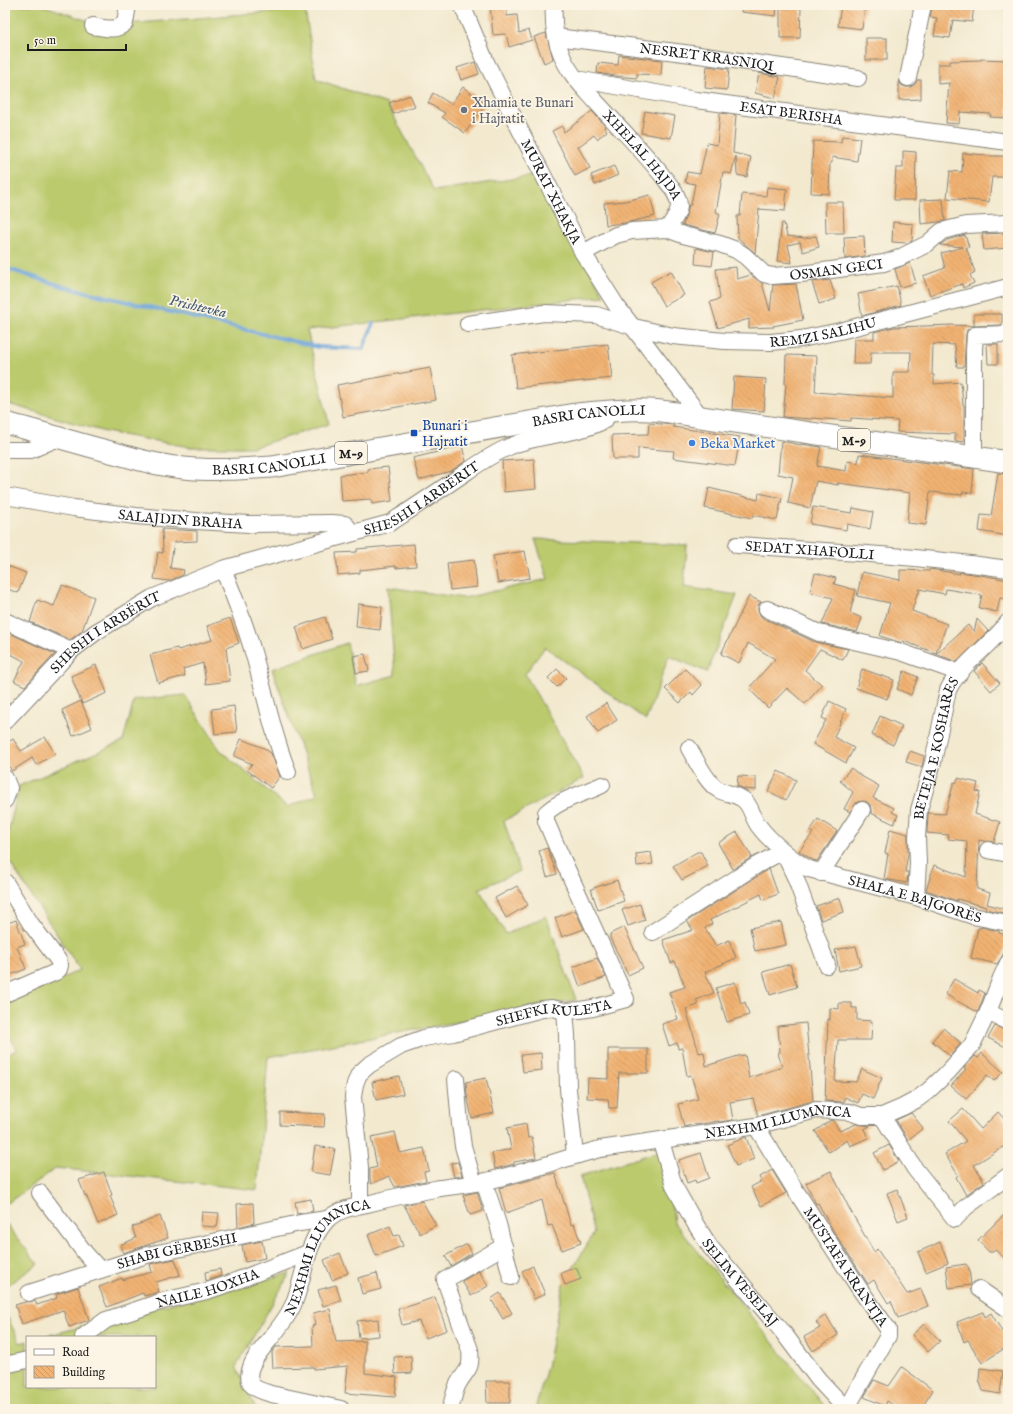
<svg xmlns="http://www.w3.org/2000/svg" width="1013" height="1414" viewBox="0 0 1013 1414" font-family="'IM FELL English',serif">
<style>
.grass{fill:#bbca6d;stroke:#6c7344}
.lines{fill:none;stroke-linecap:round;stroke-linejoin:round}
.stream{stroke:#6aa3d9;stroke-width:4}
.building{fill:url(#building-back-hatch)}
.minor-casing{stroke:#878276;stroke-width:18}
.major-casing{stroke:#878276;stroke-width:23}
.minor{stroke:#fff;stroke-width:16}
.major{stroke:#fff;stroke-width:21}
.worship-dot{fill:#6b7280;stroke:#fcf5e5;stroke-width:1.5}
.transit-dot{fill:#1a4fb4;stroke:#fcf5e5;stroke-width:1.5}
.shop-dot{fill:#3f7fe0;stroke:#fcf5e5;stroke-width:1.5}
.labels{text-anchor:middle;stroke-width:3.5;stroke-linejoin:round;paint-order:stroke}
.shield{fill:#fcf5e5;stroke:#5f5d58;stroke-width:1}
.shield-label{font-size:13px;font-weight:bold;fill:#1c1c1c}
.street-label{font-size:14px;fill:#1c1c1c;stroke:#fcf5e5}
.worship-label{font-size:14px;fill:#5b616d;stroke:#fcf5e5;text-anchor:start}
.transit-label{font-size:14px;fill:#164399;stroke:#fcf5e5;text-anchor:start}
.shop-label{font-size:14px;fill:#366cbe;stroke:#fcf5e5;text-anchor:start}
.water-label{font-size:15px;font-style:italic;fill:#3f5971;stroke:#fcf5e5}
</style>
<defs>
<pattern id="building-back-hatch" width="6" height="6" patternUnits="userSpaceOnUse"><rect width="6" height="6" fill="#f1b272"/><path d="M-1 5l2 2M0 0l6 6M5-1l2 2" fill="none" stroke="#ce9862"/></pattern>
</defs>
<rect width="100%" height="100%" fill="#fcf5e5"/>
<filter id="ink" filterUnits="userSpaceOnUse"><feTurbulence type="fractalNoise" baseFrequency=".025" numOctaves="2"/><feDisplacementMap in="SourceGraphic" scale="8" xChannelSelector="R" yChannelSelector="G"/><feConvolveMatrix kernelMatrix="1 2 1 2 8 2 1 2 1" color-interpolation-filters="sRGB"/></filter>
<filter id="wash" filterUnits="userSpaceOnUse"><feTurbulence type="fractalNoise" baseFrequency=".012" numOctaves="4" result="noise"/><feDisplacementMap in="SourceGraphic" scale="16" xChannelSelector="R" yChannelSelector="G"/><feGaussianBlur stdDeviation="0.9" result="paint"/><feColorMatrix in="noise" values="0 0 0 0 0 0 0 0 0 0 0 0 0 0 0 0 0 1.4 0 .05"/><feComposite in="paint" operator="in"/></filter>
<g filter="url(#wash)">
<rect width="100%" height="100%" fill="#f2e9cf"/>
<g class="grass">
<polygon points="5,5 42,5 103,26 305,9 316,79 387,104 434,191 538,175 604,296 307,330 329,424 254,447 190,447 105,432 5,403"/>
<polygon points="535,539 687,545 684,587 737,595 707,672 669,656 646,720 545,647 525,674 584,778 504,821 520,871 479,889 506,934 546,916 576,1000 268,1057 257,1190 56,1168 5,1205 5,1055 17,1050 5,1028 5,1005 80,970 5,855 5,846 19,786 123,741 134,700 185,695 220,750 287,807 317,795 272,669 347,643 356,686 395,675 388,587 464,598 548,579"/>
<polygon points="664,1150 674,1222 827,1409 535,1409 547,1367 563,1285 594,1233 580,1176"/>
<polygon points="5,1223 38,1264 5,1287"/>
<polygon points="290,1273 236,1367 256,1409 5,1409 5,1312 20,1343 27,1341 27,1387 155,1387 155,1337 42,1337"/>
</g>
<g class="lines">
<polyline class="stream" points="5,268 65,287 318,347 363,349 373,324"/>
</g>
<g id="blocks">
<g class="building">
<polygon points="490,5 507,5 507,16 517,15 519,33 529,30 532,40 509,47 506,34 493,35"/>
<polygon points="742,5 777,5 776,16 741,12"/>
<polygon points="841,5 865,7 862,29 838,26"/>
<polygon points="932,5 974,5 972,22 953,20 950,38 934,36 937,18 930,17"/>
<polygon points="780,8 801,8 800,38 780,38"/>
<polygon points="546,33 553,59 544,63 534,37"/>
<rect x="866" y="38" width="21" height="22"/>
<polygon points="619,55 662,60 661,75 637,74 637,78 615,76 597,73 598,63 618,65"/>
<polygon points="981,59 1008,60 1008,118 990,117 991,114 960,112 959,124 946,123 949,83 938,84 938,64 950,64 950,61 981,60"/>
<polygon points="475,62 479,74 461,80 457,68"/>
<polygon points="707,66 729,69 727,90 705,88"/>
<polygon points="759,73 780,77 775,98 755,93"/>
<polygon points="899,80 901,85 906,87 911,87 915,84 917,80 921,80 921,99 899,100"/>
<polygon points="463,87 486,104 465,133 442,117 445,113 428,103 433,93 451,104"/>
<polygon points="410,95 415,106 393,114 389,103"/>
<polygon points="592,111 605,126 604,127 607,131 597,139 594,135 578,147 590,168 575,176 552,131 562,126 564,132"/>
<polygon points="645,111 675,116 671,138 641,133"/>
<polygon points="720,113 736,115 733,153 751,157 747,177 737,175 736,156 731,174 723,172 716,212 720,214 715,233 683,225 689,205 691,205 695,184 685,182 687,172 700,174 707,143 717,145"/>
<polygon points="842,136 860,138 857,161 832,157 832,163 830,163 829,194 811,193 813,141 841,142"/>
<polygon points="903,151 916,152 915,200 894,200 896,168 903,168"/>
<polygon points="963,153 986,155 986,156 1008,156 1008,177 992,177 989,202 947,198 950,171 962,172"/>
<polygon points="614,166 618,175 595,185 591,175"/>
<polygon points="767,187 787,189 785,211 759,209 755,253 738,238 737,216 740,216 742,194 766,196"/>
<polygon points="650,195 655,216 625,223 606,225 604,203 625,201"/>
<polygon points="943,199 945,221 938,222 921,224 920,200"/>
<polygon points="825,202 843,202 844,233 826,233"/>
<polygon points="893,222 913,224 912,241 907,243 892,242"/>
<polygon points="782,223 784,223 787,236 805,238 816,236 819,247 803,252 800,242 788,245 792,263 777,261"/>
<polygon points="1008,233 1008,248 984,250 982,234"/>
<polygon points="965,235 969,247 966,247 975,272 970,275 974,283 963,288 962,284 930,295 923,276 945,268 941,253 963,247 940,245 947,240"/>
<polygon points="864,236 865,256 845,259 844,237"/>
<polygon points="696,248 714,252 712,266 695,264"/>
<polygon points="910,263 916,283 900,287 895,269"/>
<polygon points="736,267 737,279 751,275 762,283 770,311 773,285 796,284 803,320 773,326 774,327 749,328 749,319 718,328 710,302 720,299 716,269"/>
<polygon points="671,271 684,295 664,306 651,282"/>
<polygon points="830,280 836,299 819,304 812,282"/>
<polygon points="897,286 901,305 862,316 858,294"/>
<polygon points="974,314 1002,314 1002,325 974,326"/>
<polygon points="952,325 974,326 967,330 966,334 964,367 957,367 955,345 933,344 932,375 934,375 934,384 961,382 963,405 964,405 964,442 955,441 955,434 897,432 898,421 851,418 851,421 812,418 812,419 783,417 786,384 785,384 786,355 817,356 815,392 893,398 893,372 910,372 911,352 871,352 870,364 853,364 854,339 874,339 874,332 894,327"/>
<polygon points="608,344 612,378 516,388 512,355"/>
<polygon points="987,344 998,344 998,364 988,364"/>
<polygon points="430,368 436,400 343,417 337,385"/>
<polygon points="734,377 766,379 764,411 732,409"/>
<polygon points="649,423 674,425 673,427 740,437 735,466 673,458 674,451 638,448 638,459 613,459 612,435 648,434"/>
<polygon points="781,441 801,445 801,444 821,447 817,466 846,471 847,461 858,463 859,454 974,469 972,493 963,492 962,495 930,492 926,525 907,523 910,493 838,483 838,485 816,481 810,508 788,503 793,477 778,474"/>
<polygon points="462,446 466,461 451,471 419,480 413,458"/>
<polygon points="534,459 536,489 504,492 502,461"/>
<polygon points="388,467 392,501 372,504 371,499 342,501 340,475 368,472 368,469"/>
<polygon points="998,473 1008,474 1008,536 979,531 981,515 991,516"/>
<polygon points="709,488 758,500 759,493 782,498 777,520 753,515 752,518 705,508"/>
<polygon points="813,507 852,513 853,508 873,512 870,529 847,524 846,530 810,524"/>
<polygon points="162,529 197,531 197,541 174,542 170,568 184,570 183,575 169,581 154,579 158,552 163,553"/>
<polygon points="414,544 416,566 396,568 396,566 360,570 360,573 338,575 336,553 357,552 357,549"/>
<polygon points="525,551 530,578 498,583 493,556"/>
<polygon points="474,560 477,587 450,590 447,563"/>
<polygon points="8,566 26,573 18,593 5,588 5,573"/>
<polygon points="930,569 960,574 960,572 986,576 1008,580 1008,599 1000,598 997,612 979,608 982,595 946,589 945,594 919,589 919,594 917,594 912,611 947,624 936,653 903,641 902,643 880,636 890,603 857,596 862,572 900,580 900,570 929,571"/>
<polygon points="815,573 836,578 834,584 856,590 850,613 862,618 857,632 822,624 833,598 810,592"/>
<polygon points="62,585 94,597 82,631 70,640 30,622 37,600 54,606"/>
<polygon points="749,596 761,602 758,605 758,610 760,615 763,618 815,642 848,649 843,660 820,649 805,670 822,685 805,704 787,688 768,708 755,695 749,688 775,659 748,643 739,663 721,654"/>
<polygon points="358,604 382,607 380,630 356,627"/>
<polygon points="325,617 332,639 303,649 296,627"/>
<polygon points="230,618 239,643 226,648 230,681 206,684 203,663 183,669 185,676 158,683 150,655 177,648 178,650 212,640 207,626"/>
<polygon points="977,619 988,631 957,662 936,654 968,625 974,632"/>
<polygon points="5,631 55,654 25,686 14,681 24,661 5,651"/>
<polygon points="365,654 369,671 356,673 353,656"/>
<polygon points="982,663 1000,683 991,691 974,671"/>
<polygon points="96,665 107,693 82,704 71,676"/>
<polygon points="557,669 566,678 557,687 548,678"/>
<polygon points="685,669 702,685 693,695 691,692 680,703 665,689"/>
<polygon points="862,669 894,680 887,699 856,688"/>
<polygon points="904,671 918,677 911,695 897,689"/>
<polygon points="81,701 92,728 73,736 62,710"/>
<polygon points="829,701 846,709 834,737 854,748 846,763 813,744 826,720 822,718"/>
<polygon points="606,703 617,720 598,733 587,716"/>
<polygon points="234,706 237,732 215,734 212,709"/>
<polygon points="880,716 902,726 893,745 872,735"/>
<polygon points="45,737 55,754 36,765 32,758 12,771 5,760 5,744 13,739 21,751"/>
<polygon points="241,739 264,748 271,753 280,776 271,788 247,770 252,764 234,756"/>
<polygon points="910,751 924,756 922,767 906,762"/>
<polygon points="851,768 861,776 879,786 873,798 894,808 892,812 898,815 894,824 871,813 871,810 870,805 867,802 863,801 857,802 850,812 844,809 853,792 840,781"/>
<polygon points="778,771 796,780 786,800 768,791"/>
<polygon points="738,776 756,777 756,790 745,789 737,786"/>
<polygon points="958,778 978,783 976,791 980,792 975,814 1000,822 994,842 984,841 979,840 977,889 990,893 987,904 1005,909 1004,913 985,909 986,907 957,899 957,901 926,890 934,865 966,877 967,841 948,839 949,835 927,833 928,813 945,814 954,782 956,783"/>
<polygon points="818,819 837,831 817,861 813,860 799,851 813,833 810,831"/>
<polygon points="890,829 908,834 908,854 905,872 908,872 907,883 884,879 888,854 885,853"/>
<polygon points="737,832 752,857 733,869 718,843"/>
<polygon points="547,848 557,874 547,877 539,851"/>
<polygon points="651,852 653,864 637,866 636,854"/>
<polygon points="697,852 701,852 708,866 682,880 673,866"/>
<polygon points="769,869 778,894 763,900 761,894 710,920 712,924 705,928 716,946 729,940 736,958 705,972 714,993 696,1000 698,1005 686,1009 699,1053 704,1052 706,1066 738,1056 745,1055 749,1078 782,1067 778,1053 780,1052 778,1026 806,1023 813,1101 758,1116 753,1098 730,1102 733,1120 719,1122 719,1121 695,1125 695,1124 684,1127 678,1104 698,1099 691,1075 687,1076 682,1048 678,1049 677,1043 669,1046 662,1024 678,1019 669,992 685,987 675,961 671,963 663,940 693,930 687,921"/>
<polygon points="617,880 624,901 598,910 591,889"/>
<polygon points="517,886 528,905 506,918 495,898"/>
<polygon points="840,898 844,912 821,920 816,906"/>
<polygon points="640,904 645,920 628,926 622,910"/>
<polygon points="575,910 584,929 562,937 555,918"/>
<polygon points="16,920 25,944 17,947 26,969 5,977 5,955 9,954 5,944 5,924"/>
<polygon points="781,922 786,945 755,951 750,928"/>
<polygon points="624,927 643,968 628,975 610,938 610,934"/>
<polygon points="981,927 999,931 999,933 1008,935 1003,955 997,964 971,958 978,928 981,928"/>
<polygon points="856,946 861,966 839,971 835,950"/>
<polygon points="597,958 606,977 580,987 573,967"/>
<polygon points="790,964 797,987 770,995 763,972"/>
<polygon points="954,979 978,993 979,990 985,993 978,1012 966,1006 945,994"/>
<polygon points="735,982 741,1004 745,1002 749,1015 727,1022 716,988"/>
<polygon points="839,1003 852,1003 852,1008 857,1008 857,1020 872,1021 871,1040 838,1040 835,1081 856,1082 862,1069 882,1078 873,1099 862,1094 858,1103 845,1097 844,1102 825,1101 828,1019 830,1020 830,1008 839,1009"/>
<polygon points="995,1026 1008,1031 1008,1048 988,1038"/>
<polygon points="943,1028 961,1043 950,1056 932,1041"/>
<polygon points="608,1049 648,1049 648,1073 619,1073 617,1108 609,1108 608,1099 587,1098 588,1078 608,1079"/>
<polygon points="541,1053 542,1070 523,1072 521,1055"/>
<polygon points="982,1053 1003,1072 994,1081 987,1075 966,1099 951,1086 966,1069 964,1068 975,1056 978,1058"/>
<polygon points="399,1076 403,1094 376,1100 372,1082"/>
<polygon points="486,1078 494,1113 472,1118 467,1095 466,1082"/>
<polygon points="963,1109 981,1129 998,1112 1008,1123 1008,1144 974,1165 984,1182 966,1195 956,1177 958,1175 945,1154 966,1141 949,1121"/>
<polygon points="280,1112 325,1114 324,1127 280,1125"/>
<polygon points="911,1113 923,1128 908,1140 896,1120"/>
<polygon points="831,1120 833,1121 840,1131 856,1124 870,1126 864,1129 868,1138 850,1146 847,1140 829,1152 815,1131"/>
<polygon points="526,1124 528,1138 532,1137 536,1158 514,1162 514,1164 495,1169 492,1153 511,1149 507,1128"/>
<polygon points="395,1132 400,1153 424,1148 429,1171 424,1172 426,1181 395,1187 389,1176 371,1184 370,1178 370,1169 377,1167 371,1137"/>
<polygon points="746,1137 754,1159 736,1166 727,1145"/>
<polygon points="889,1145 899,1161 883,1170 874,1153"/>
<polygon points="315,1146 335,1149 330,1175 311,1172"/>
<polygon points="701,1153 709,1178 696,1183 695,1180 687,1183 679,1160"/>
<polygon points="458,1162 462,1176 454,1177 451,1163"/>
<polygon points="772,1170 786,1193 761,1206 751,1187 762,1181 760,1177"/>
<polygon points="831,1171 849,1208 874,1252 877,1249 907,1294 921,1289 928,1306 898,1318 891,1301 888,1303 874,1280 868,1284 834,1232 818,1203 816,1204 806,1183"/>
<polygon points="104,1172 112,1195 110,1196 118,1215 98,1224 86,1195 85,1196 79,1180"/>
<polygon points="555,1173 571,1225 574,1224 581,1243 562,1250 552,1225 548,1226 542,1200 506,1213 499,1188 523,1182"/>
<polygon points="897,1189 908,1217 898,1221 887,1193"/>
<polygon points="477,1192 483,1211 470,1215 463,1195"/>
<polygon points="311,1199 313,1211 297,1214 295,1202"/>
<polygon points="422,1201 436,1225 420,1234 404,1205"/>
<polygon points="253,1203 254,1223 238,1227 237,1204"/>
<polygon points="1008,1211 1008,1261 995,1250 993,1252 989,1252 978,1240"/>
<polygon points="202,1212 219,1213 217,1227 201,1226"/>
<polygon points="160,1216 168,1238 123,1253 120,1245 136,1238 132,1227"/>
<polygon points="390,1226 394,1236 399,1235 403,1246 376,1256 368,1235"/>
<polygon points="262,1241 265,1258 245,1262 242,1245"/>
<polygon points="940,1242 948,1263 926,1272 918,1252"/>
<polygon points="467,1244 472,1253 451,1266 445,1256"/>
<polygon points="340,1253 348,1273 332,1280 324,1260"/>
<polygon points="175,1259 180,1275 156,1282 159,1292 144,1296 143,1293 107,1307 99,1287 122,1278 122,1280 152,1272 150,1264"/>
<polygon points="966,1264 969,1268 971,1285 949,1288 946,1267"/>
<polygon points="533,1266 545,1294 534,1299 522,1271"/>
<polygon points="576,1267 581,1279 565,1285 561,1273"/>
<polygon points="220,1269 221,1276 206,1281 205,1272"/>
<polygon points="479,1271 488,1286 471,1296 462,1281"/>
<polygon points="377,1273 381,1289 362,1294 358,1278"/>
<polygon points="336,1285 341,1301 323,1306 318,1290"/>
<polygon points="78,1287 89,1320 69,1327 63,1310 22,1324 15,1305 25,1302 35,1301 37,1305 57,1298 56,1294"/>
<polygon points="500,1293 512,1313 503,1319 491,1299"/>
<polygon points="435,1297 447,1330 426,1338 419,1321 402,1325 398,1309 413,1305"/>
<polygon points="330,1309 336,1342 365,1341 365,1373 397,1377 395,1397 345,1393 348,1366 314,1369 314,1367 273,1368 272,1352 276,1347 313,1346 312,1326 315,1325 313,1313"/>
<polygon points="983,1312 985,1317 991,1313 1008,1341 1008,1346 982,1363 968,1340 964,1342 957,1322"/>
<polygon points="826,1315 838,1335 813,1351 804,1337 820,1328 816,1322"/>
<polygon points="378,1319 379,1336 359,1338 357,1321"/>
<polygon points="924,1324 940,1341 928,1352 912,1335"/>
<polygon points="411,1356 412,1373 395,1374 394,1357"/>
<polygon points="902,1367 933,1390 921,1409 899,1409 887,1401 885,1406 864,1397 874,1380 889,1386"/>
<polygon points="980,1368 1003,1371 1000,1394 983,1391 979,1380"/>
<polygon points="486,1381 510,1381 510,1403 487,1403"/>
</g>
</g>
</g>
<g filter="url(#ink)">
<use href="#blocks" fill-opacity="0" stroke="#878276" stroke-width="1"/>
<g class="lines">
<defs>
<g id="minor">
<path id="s1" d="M462,5l24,57 30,60 67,131 33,52 85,112"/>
<path id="s2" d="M554,5c-1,15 1,34 7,48 7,20 23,35 37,51 21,23 44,46 63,70 7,9 17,19 18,31 0,9 -7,17 -12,24l-35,2 -16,4 -33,18"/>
<path d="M93,26c12,2 22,6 32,-3l3,-18"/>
<path id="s3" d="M556,37l136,17 166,24"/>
<polyline points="908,78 923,5"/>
<path id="s4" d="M576,79l120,21 312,42"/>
<path id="s5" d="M667,229l16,6 37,9 16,6 9,6 19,18 8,2 29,-2 83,-11 15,-5 28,-14 15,-13 24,-6 42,-2"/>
<path id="s6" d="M468,324l76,-11 52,2 38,12 39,9 51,5 47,1 30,-3 39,-8 168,-44"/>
<polyline points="5,450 31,450 58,438"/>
<polyline points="974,457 974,350 975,335 1008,334"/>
<path id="s7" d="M5,496l69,12 62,8 60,5 53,3 83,-1 13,1 8,9"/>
<path id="s8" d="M737,545c91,6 181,11 271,24"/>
<path d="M223,569c11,27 22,54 30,83 12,40 19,81 35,120"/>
<polyline points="767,609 819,633 901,652 960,673"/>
<polyline points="5,621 71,651"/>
<path id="s9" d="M5,721l66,-70 25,-19 56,-34 71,-29 167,-46c22,-14 44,-29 66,-44 18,-12 35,-25 55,-33 30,-13 64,-10 94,-26l2,-9"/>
<path id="s10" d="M689,748c7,12 18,36 30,42 8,4 19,4 26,11 6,6 8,17 13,24 11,15 35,36 51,44l107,28 57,19 35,7"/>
<polyline points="5,778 9,788 5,800"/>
<polyline points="988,850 1008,854"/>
<polyline points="821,873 862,810"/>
<polyline points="5,882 31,924 58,960 60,965 59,969 56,972 5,994"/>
<path id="s11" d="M916,897l2,-34 -1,-26 2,-27 14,-48 15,-72c14,-28 43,-44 60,-68"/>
<polyline points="653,932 757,865 783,851 796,879 827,965"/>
<polyline points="565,1011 567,1035 568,1089 575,1155"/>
<polyline points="988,1012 1008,1022"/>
<polyline points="456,1079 460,1124 463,1146 474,1183"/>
<polyline points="882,1116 915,1169 955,1219 966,1207 1008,1176"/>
<path id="s12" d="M756,1126l38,62 65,100 29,41v7l-42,73"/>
<path id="s13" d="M661,1141l13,45 22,39 15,23 71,83 36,48 28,30"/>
<polyline points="484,1182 498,1224 511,1277"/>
<polyline points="40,1193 85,1253 100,1270"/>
<path id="s14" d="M360,1205v-38l-7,-70 2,-13 4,-10 10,-9 32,-19 23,-8 29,-5 89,-24 10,-1 13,3 15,-1 13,-2 33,-9 -69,-152 -11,-26v-8c13,-13 39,-20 56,-28"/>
<polyline points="979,1289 1008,1309"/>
<path id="s15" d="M29,1293l118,-38 61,-12 92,-20 27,-4"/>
<path id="s16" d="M83,1337l23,-17 57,-19 44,-10 21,-7 80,-31"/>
<polyline points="5,1365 27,1360"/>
<path id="s17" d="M341,1409l-70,-15c-6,-2 -15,-4 -19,-9 -8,-11 3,-28 10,-36 11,-14 24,-28 31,-44 12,-28 12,-60 33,-84 9,-11 28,-14 41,-17 23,-6 45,-11 68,-15 17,-3 34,-4 51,-8 39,-8 75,-22 114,-32l156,-23 60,-16 34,2 11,4h21l21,-9 13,-7 12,-9 20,-19 24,-27 16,-33 13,-34 7,-15"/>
<path d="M450,1409c3,-8 4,-17 8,-25 9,-16 14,-13 12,-34l-25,-70 59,-34"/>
</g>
<g id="major">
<path id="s18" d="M5,423c39,10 78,22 117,32 20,6 41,11 62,13 29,3 59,1 88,-1l297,-52c27,-3 53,-6 80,-5 18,1 35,4 52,7l307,45"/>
</g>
</defs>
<use href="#minor" class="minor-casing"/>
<use href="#major" class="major-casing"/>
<use href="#minor" class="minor"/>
<use href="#major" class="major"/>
</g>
</g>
<circle class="worship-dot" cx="464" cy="110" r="4"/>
<rect class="transit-dot" x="410" y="429" width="8" height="8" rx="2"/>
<circle class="shop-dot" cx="692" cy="443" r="4"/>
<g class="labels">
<g class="shield">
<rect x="838" y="429" width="32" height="22" rx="3"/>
<rect x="335" y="442" width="32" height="22" rx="3"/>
</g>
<g class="shield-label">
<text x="854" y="445">M-9</text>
<text x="351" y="458">M-9</text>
</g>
<g class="street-label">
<text dy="5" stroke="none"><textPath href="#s3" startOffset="152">NESRET KRASNIQI</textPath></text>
<text dy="5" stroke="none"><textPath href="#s4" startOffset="218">ESAT BERISHA</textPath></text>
<text dy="5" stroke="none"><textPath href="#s2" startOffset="180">XHELAL HAJDA</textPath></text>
<text dy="5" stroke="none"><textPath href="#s1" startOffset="207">MURAT XHAKJA</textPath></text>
<text dy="5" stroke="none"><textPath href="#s5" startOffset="182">OSMAN GECI</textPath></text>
<text dy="5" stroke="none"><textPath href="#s6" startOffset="360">REMZI SALIHU</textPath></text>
<text dy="5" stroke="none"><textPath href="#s18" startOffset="594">BASRI CANOLLI</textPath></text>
<text dy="5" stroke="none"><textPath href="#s18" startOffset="270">BASRI CANOLLI</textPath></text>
<text dy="5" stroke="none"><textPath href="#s9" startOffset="482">SHESHI I ARBËRIT</textPath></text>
<text dy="5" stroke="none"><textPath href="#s7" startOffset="177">SALAJDIN BRAHA</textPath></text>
<text dy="5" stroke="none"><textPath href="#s8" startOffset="73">SEDAT XHAFOLLI</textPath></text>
<text dy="5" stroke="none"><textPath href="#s9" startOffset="135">SHESHI I ARBËRIT</textPath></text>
<text dy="5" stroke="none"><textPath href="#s11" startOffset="151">BETEJA E KOSHARES</textPath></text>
<text dy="5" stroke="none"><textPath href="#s10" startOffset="286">SHALA E BAJGORËS</textPath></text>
<text dy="5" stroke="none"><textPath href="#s14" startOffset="340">SHEFKI KULETA</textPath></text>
<text dy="5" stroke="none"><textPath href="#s17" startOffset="743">NEXHMI LLUMNICA</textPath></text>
<text dy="5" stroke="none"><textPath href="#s15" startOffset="154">SHABI GËRBESHI</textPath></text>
<text dy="5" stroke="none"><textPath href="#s17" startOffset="251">NEXHMI LLUMNICA</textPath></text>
<text dy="5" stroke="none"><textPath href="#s12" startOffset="167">MUSTAFA KRANTJA</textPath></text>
<text dy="5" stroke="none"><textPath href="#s13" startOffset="164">SELIM VESELAJ</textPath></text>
<text dy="5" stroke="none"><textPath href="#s16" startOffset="135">NAILE HOXHA</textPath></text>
</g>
<g class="worship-label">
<text x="472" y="107">Xhamia te Bunari<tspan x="472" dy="16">i Hajratit</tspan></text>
</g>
<g class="transit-label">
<text x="422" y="430">Bunari i<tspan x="422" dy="16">Hajratit</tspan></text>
</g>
<g class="shop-label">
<text x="700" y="448">Beka Market</text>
</g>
<g class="water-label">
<text transform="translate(198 306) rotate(13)" y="5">Prishtevka</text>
</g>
</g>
<rect width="1013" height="1414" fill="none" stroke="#fcf5e5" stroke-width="20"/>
<rect x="26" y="1336" width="130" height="52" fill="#fcf5e5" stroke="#a29e95"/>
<rect x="34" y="1349" width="20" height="6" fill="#ffffff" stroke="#a29e95"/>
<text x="62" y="1356" font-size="12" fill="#1c1c1c">Road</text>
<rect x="34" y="1366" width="20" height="12" fill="url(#building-back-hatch)" stroke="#a29e95"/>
<text x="62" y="1376" font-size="12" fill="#1c1c1c">Building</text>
<path d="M28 44v6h98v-6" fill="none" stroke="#1c1c1c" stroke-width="2"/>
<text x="34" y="44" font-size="12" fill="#1c1c1c" stroke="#fcf5e5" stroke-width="3" paint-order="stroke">50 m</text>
</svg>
